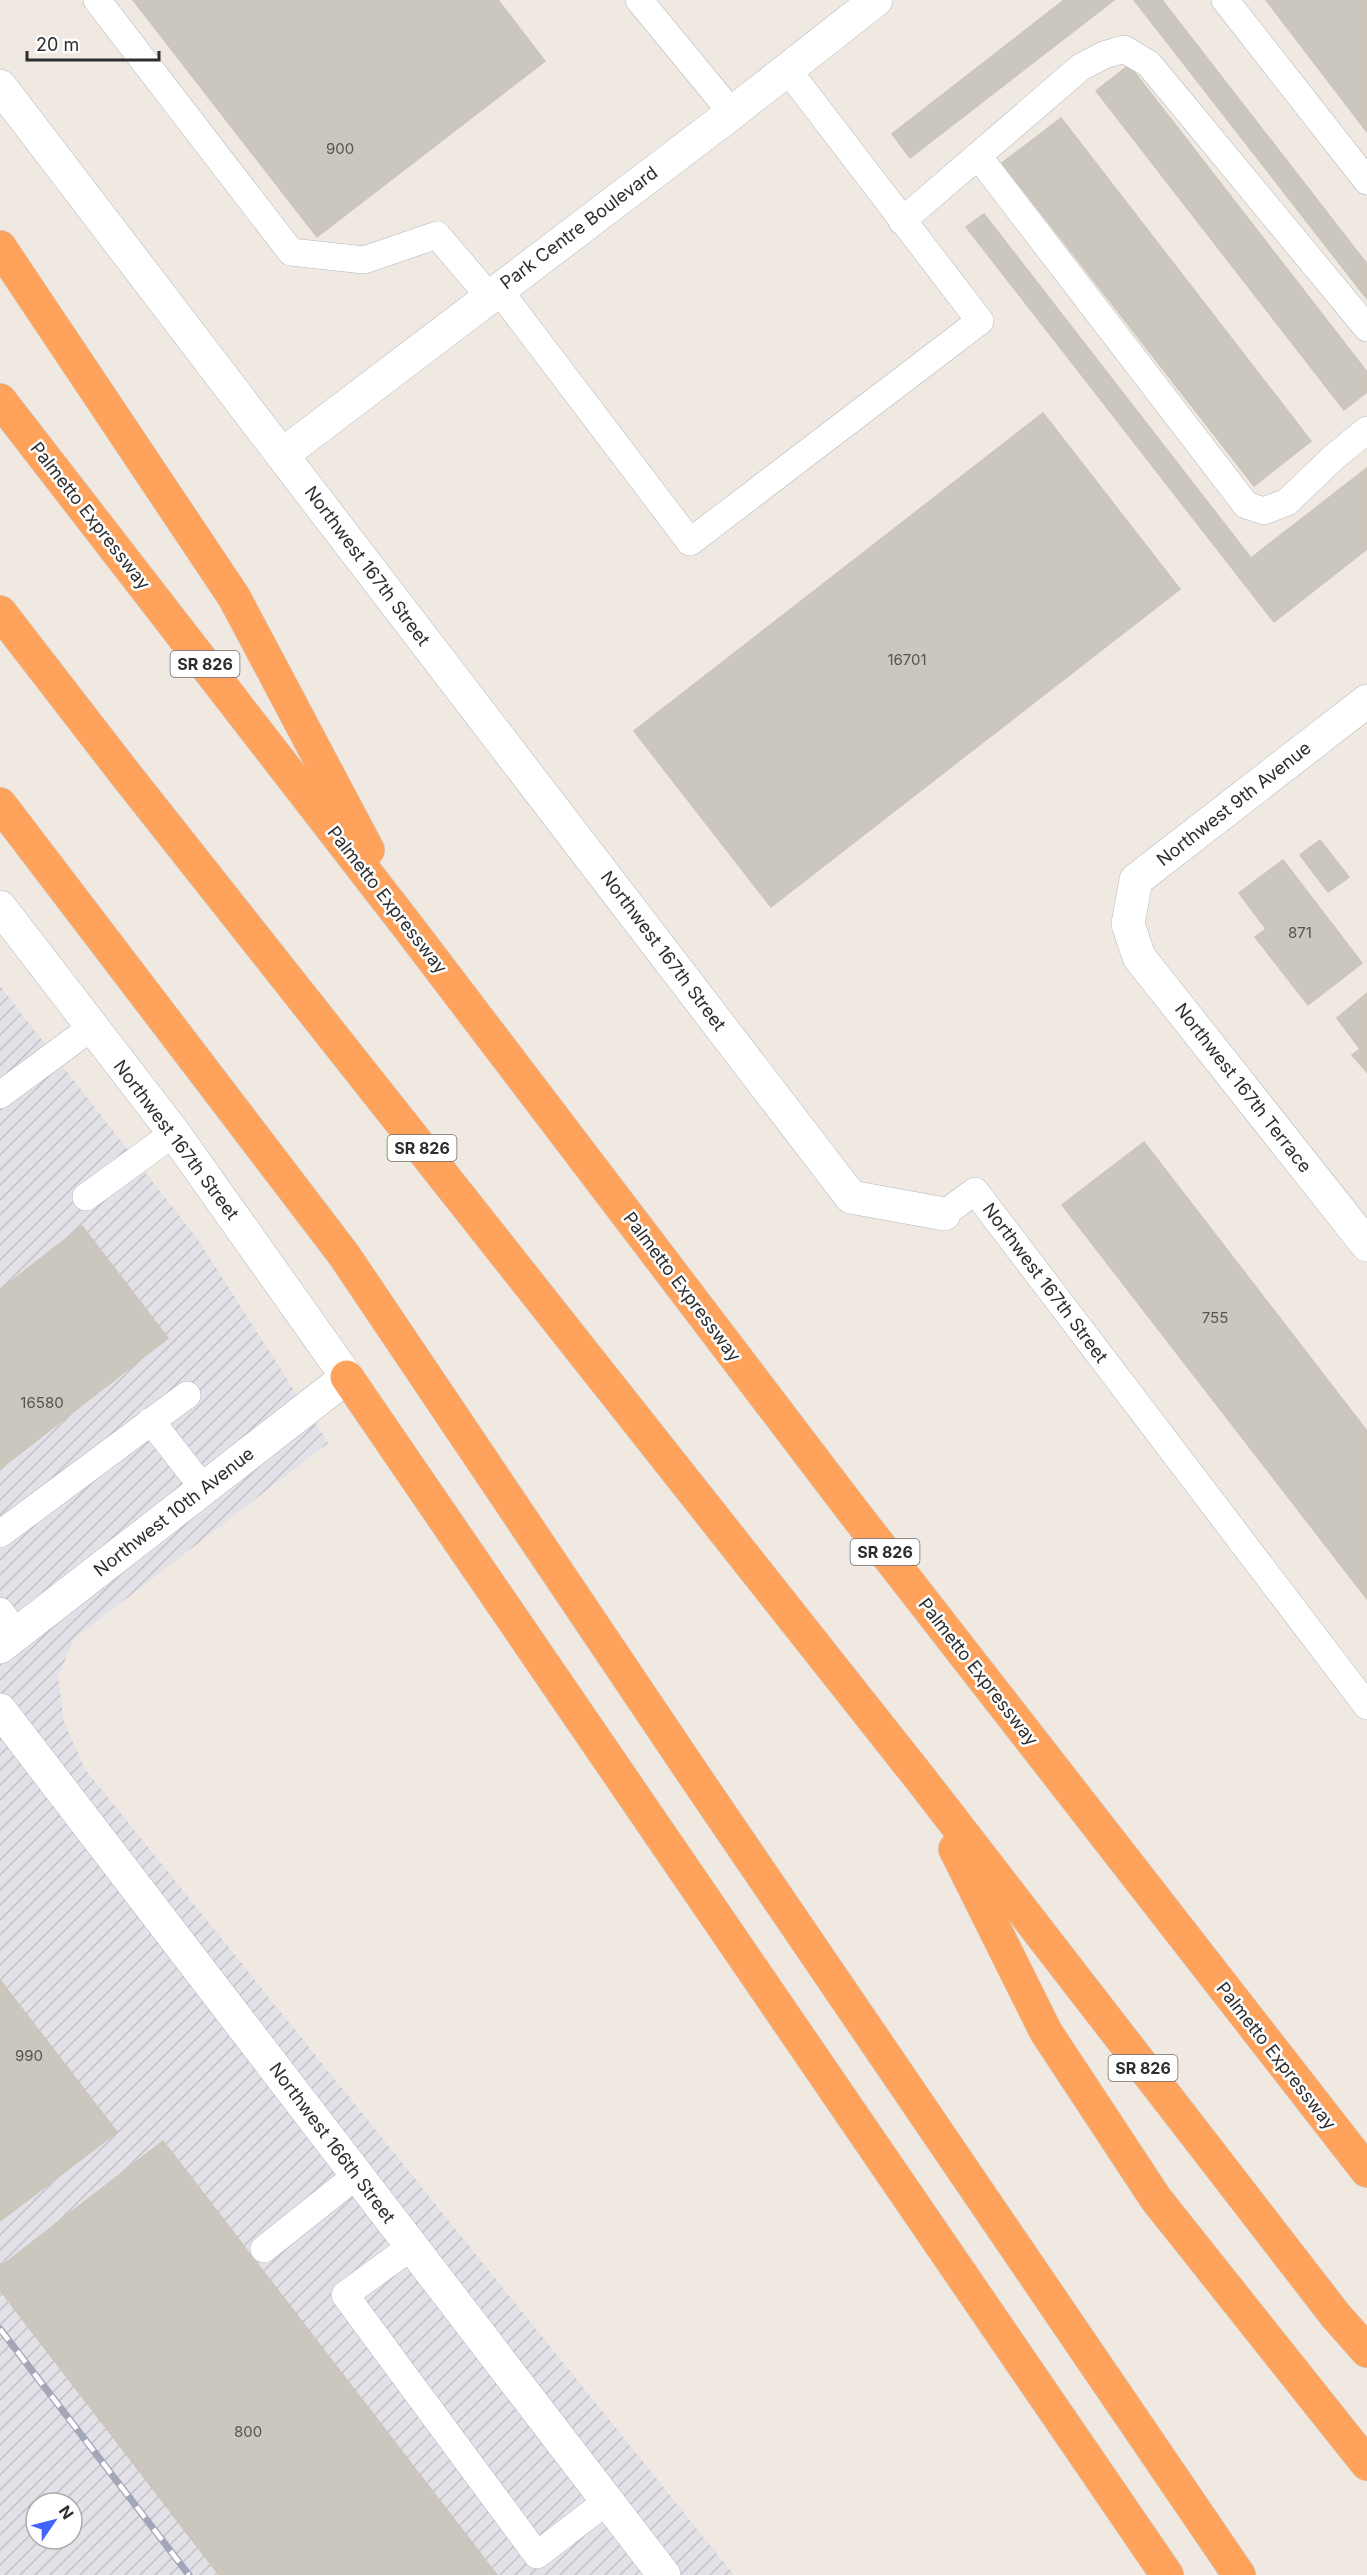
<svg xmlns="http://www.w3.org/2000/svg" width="1367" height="2575" viewBox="0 0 1367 2575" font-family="Inter,sans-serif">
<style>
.industrial{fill:url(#industrial-furrows);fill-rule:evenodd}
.building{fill:#cbc7bf;stroke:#cbc5ba;stroke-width:1.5}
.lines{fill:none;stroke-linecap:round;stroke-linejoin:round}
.service-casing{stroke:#b4b7c1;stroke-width:28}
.minor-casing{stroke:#b4b7c1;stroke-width:34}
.tertiary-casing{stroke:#b4b7c1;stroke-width:34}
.motorway-casing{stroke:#c9c9c9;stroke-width:34}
.service{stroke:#fff;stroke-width:27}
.minor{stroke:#fff;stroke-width:33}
.tertiary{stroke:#fff;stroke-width:33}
.motorway{stroke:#ffa35c;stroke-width:33}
.rail-casing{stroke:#a3a6b8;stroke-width:7}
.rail{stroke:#fff;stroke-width:4.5;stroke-dasharray:14;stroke-linecap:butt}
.labels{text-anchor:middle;stroke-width:5;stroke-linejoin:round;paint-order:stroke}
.number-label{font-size:15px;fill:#555452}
.shield{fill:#fff;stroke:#6d6d6d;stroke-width:1.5}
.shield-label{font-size:16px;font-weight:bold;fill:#2e2e2e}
.street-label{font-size:18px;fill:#2e2e2e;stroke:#fff}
</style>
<defs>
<pattern id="industrial-furrows" width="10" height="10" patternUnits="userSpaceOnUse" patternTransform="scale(1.5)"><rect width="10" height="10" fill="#e3e1e8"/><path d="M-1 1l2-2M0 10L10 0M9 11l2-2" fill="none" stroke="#c3c1c7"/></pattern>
</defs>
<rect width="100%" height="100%" fill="#efe9e1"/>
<path class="industrial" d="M0,986l198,254 130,203 -254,196 -16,38 6,45 21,47 649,806h-734zM36,2503h36v36h-36z"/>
<g class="building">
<polygon points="133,0 498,0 545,61 317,237"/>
<polygon points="1064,0 1114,0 910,158 892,134"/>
<polygon points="1134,0 1162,0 1367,264 1367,299"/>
<polygon points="1266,0 1367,0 1367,132"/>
<polygon points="1129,65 1367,372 1367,392 1344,410 1096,91"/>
<polygon points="1061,118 1311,441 1254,486 1002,163"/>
<polygon points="984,214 1251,558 1367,468 1367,549 1274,622 966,227"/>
<polygon points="1043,413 1180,589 771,907 634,731"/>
<polygon points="1320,840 1349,877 1328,892 1300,855"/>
<polygon points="1283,860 1362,963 1308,1005 1255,937 1266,929 1239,893"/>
<polygon points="1367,993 1367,1072 1352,1055 1360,1049 1337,1018"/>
<polygon points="1144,1142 1367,1431 1367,1599 1062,1205"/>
<polygon points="82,1226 168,1338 0,1469 0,1290"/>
<polygon points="0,1980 117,2132 0,2221"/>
<polygon points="163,2141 497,2575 219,2575 0,2290 0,2267"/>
</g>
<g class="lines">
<defs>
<g id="service">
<polyline points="97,0 291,252 364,260 437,235 489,296"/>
<polyline points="639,0 732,113"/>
<polyline points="1225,0 1367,181"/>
<polyline points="978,156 1246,505 1264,511 1287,502 1334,457 1367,430"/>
<polyline points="902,221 1081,67 1104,55 1124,49 1149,64 1367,328"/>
<polyline points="498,289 690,542 980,321 787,69"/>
<polyline points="0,1095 92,1027"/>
<polyline points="86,1197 174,1133"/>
<polyline points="944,1214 975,1191 1367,1706"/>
<polyline points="151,1421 204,1489"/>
<polyline points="0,1534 187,1395"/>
<polyline points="0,1611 16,1633"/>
<polyline points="412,2246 345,2295 537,2555 607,2501"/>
<polyline points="264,2249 357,2175"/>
</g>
<g id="minor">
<polyline points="282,455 851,1197 944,1214"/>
<polyline points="1367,701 1136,880 1128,924 1139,957 1367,1245"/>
<polyline points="0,907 174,1133 347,1377 0,1647"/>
<polyline points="0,1710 664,2575"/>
</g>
<polyline id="tertiary" points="0,86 282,455 732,113 876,0"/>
<g id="motorway">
<polyline points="0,247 234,597 368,850"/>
<polyline points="0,400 409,928 852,1510 1367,2171"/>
<polyline points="0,612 126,775 923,1782 1336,2316 1367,2351"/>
<polyline points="0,804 344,1255 698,1781 1239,2575"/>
<polyline points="347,1377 1167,2575"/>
<polyline points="955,1849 1046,2032 1156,2199 1367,2464"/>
</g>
</defs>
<use href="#service" class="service-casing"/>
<use href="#minor" class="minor-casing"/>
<use href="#tertiary" class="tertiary-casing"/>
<use href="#motorway" class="motorway-casing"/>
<use href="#service" class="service"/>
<use href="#minor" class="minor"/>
<use href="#tertiary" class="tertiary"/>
<use href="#motorway" class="motorway"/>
<defs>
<polyline id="rail" points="0,2329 189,2575"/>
</defs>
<use href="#rail" class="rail-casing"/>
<use href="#rail" class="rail"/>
</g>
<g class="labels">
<g class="number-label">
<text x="340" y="154">900</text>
<text x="907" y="665">16701</text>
<text x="1300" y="938">871</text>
<text x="1215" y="1323">755</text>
<text x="42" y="1408">16580</text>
<text x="29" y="2061">990</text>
<text x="248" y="2437">800</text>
</g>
<g class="shield">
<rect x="170.5" y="651" width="69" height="26" rx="4.5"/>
<rect x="387.5" y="1135" width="69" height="26" rx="4.5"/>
<rect x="850.5" y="1539" width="69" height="26" rx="4.5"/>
<rect x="1108.5" y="2055" width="69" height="26" rx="4.5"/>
</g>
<g class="shield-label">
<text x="205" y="670">SR 826</text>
<text x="422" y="1154">SR 826</text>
<text x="885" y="1558">SR 826</text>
<text x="1143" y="2074">SR 826</text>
</g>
<g class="street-label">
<text transform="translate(579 228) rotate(-37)" y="6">Park Centre Boulevard</text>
<text transform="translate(90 516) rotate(52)" y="6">Palmetto Expressway</text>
<text transform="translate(367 566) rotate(53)" y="6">Northwest 167th Street</text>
<text transform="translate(1234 804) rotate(-38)" y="6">Northwest 9th Avenue</text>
<text transform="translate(387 900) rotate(52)" y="6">Palmetto Expressway</text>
<text transform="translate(663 951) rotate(53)" y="6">Northwest 167th Street</text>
<text transform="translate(1243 1088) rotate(52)" y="6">Northwest 167th Terrace</text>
<text transform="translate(176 1140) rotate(53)" y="6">Northwest 167th Street</text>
<text transform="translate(1045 1283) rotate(53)" y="6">Northwest 167th Street</text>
<text transform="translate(682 1287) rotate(53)" y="6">Palmetto Expressway</text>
<text transform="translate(174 1512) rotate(-38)" y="6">Northwest 10th Avenue</text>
<text transform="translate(978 1672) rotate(52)" y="6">Palmetto Expressway</text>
<text transform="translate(1276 2056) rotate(52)" y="6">Palmetto Expressway</text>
<text transform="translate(332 2143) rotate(53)" y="6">Northwest 166th Street</text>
</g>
</g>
<g transform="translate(54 2521) rotate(55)"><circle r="28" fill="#ffffff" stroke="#ababab" stroke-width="1.5"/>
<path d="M0-4.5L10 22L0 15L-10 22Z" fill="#4264fb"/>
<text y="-9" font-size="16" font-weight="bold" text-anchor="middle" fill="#2e2e2e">N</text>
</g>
<path d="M27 51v9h132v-9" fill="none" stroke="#2e2e2e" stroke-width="3"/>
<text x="36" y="51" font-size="18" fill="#2e2e2e" stroke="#ffffff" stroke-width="4.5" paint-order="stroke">20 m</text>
</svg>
